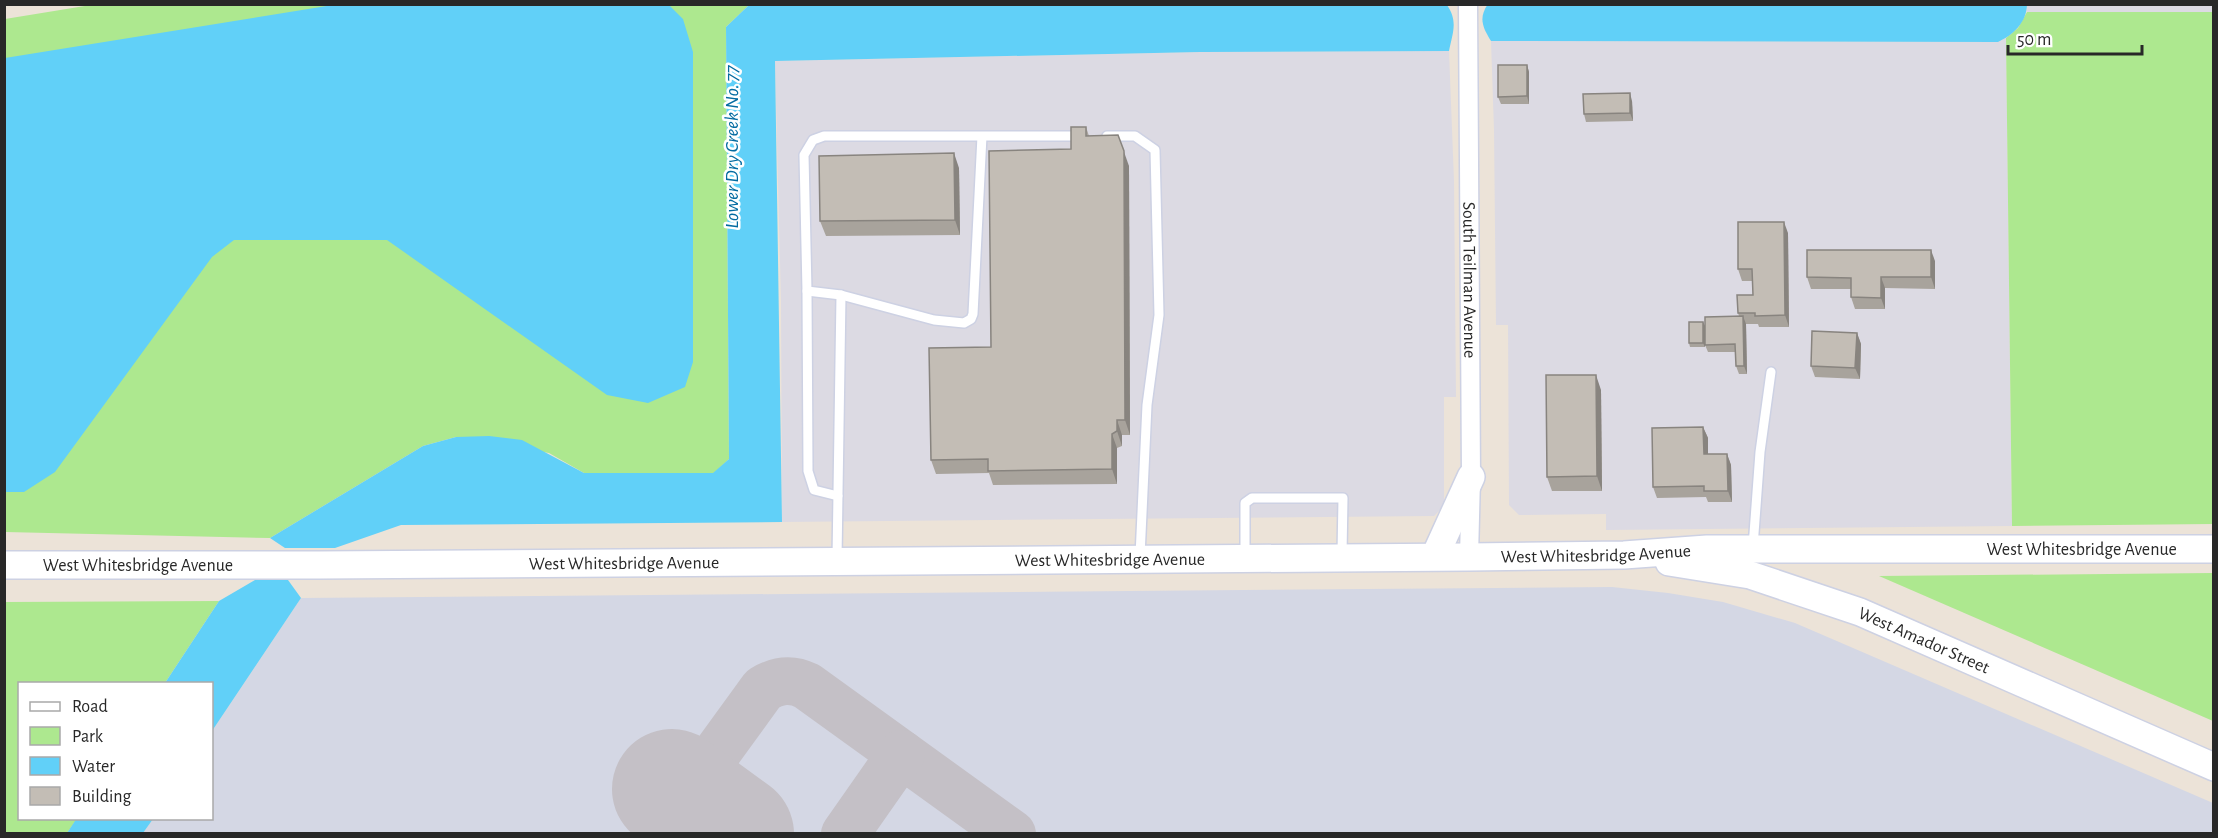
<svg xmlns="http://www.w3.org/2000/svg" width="2218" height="838" viewBox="0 0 2218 838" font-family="'Alegreya Sans',sans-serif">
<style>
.industrial{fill:#dcdae3}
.airport{fill:#d4d7e4}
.green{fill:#ade88f}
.water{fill:#61d0f8}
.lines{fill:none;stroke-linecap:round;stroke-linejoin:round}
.taxiway{stroke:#c4c0c6;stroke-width:48}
.runway{stroke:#c4c0c6;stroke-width:120}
.service-casing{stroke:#cdd1e3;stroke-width:12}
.minor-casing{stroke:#cdd1e3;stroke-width:21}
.secondary-casing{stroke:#cdd1e3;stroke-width:30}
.service{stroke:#fff;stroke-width:9}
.minor{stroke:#fff;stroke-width:18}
.secondary{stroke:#fff;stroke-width:27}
.wall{fill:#a8a39c}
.shaded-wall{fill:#88847f}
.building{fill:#c3bdb5;stroke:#88847f;stroke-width:1.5}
.labels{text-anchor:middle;stroke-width:5;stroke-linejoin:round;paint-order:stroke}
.street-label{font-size:18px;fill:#282828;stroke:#fff}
.water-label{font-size:20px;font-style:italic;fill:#036ba1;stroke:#fff}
</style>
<rect width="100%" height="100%" fill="#ece3d8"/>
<g class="industrial">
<polygon points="2027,4 2214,5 2213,12 2027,12"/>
<polygon points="2006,38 2012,526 1606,530 1606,514 1519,515 1509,505 1508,325 1496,325 1494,130 1491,41 1998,42"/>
<polygon points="1449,51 1454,181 1456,397 1444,397 1444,506 1434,516 782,522 781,302 775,61 1200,52"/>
</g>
<polygon class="airport" points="1612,587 1668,593 1723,602 1795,623 2213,803 2213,833 143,833 153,819 212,818 212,731 301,598"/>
<g class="green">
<polygon points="97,4 749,5 726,27 729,459 714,473 584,473 549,453 456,437 423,446 270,538 5,532 5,19"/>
<polygon points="2027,12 2213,12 2213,524 2012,526 2006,38 2018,28"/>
<polygon points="2213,573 2213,721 1879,576"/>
<polygon points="219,601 165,683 20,684 20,818 77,819 67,833 5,833 5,602"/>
</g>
<g class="water">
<polygon points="668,4 683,19 693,52 693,362 685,387 648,403 607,395 387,240 234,240 212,257 55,472 24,492 5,492 5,58 333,5"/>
<path d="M1488,4h539c0,18 -14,31 -29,38l-507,-1c-8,-13 -13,-23 -3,-37z"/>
<path d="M1447,5c11,16 6,27 2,46l-249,1 -425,9 7,461 -381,3 -66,23h-50l-15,-10 153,-92 33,-9 33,-1 33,4 62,33h129l16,-14 -3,-432 23,-22z"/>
<polygon points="255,580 288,580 301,598 212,731 212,684 165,683 219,601"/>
<polygon points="77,818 153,818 153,819 143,833 67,833"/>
</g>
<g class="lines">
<g class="taxiway">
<path d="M731,831c-19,-18 -37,-29 -29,-58l61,-84c15,-9 28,-11 44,-3l205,148"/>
<path d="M663,834c24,-23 42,-14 68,-3"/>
<polyline points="845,834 901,754"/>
</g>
<polyline class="runway" points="672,789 734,834"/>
<defs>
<g id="service">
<polyline points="982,136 973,314 971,319 964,323 934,320 841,295 807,291 804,155 813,140 824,136 1081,136"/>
<polyline points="1107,136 1135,136 1155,150 1159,315 1147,405 1140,556"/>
<polyline points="807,291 808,471 814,490 838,496"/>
<polyline points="1753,547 1760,452 1771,372"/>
<polyline points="1245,555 1245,503 1252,498 1343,498 1342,554"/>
<polyline points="837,559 841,295"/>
</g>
<g id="minor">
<path id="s1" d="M1468,4l3,473 -2,80"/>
</g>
<g id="secondary">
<polyline points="1435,556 1471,477"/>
<path id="s2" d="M1669,562l81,13 110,37 354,155"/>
<path id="s3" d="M4,565h315l1150,-8 155,-2 83,-6h507"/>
</g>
</defs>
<use href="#service" class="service-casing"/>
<use href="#minor" class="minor-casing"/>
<use href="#secondary" class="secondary-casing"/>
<use href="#service" class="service"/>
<use href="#minor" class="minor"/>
<use href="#secondary" class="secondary"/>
</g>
<g class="wall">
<polygon points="1527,65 1529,72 1529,104 1501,104 1498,97"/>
<polygon points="1632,101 1633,121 1586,122 1584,114"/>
<polygon points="1086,127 1089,136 1129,166 1130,435 1122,435 1122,446 1117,448 1117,484 993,485 989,473 936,474 931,460 991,347"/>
<polygon points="959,168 960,235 826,236 820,221"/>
<polygon points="1788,233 1789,327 1759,327 1758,324 1746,324 1747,374 1739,374 1736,366 1736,352 1708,352 1705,345 1739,316 1738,313 1753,295 1752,281 1742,281 1738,269"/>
<polygon points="1935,261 1935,289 1885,288 1885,309 1855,309 1851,297 1851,289 1811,289 1807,277"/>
<polygon points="1703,322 1705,326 1705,347 1690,347 1689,343"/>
<polygon points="1857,333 1861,344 1860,379 1815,377 1811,366"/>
<polygon points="1601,390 1602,491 1552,491 1547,477"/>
<polygon points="1703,427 1708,438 1708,454 1727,454 1731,465 1732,502 1708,502 1706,497 1657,498 1653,487"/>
</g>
<g class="shaded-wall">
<polygon points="1527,65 1529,72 1529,104 1527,96"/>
<polygon points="1630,93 1632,101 1633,121 1630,113"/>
<polygon points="1118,135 1129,166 1130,435 1125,420"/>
<polygon points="954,153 959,168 960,235 955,220"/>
<polygon points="1784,222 1788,233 1789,327 1785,315"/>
<polygon points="1931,250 1935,261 1935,289 1931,277"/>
<polygon points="1881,277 1885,288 1885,309 1881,298"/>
<polygon points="1743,316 1746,324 1747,374 1744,366"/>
<polygon points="1703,322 1705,326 1705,347 1703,343"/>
<polygon points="1857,333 1861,344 1860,379 1855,368"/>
<polygon points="1596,375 1601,390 1602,491 1597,476"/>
<polygon points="1117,420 1122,435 1122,446 1117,431"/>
<polygon points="1703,427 1708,438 1708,466 1704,454"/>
<polygon points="1112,434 1117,448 1117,484 1112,469"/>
<polygon points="1727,454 1731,465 1732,502 1728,491"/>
</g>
<g class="building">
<polygon points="1498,65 1527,65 1527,96 1498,97"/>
<polygon points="1630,93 1630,113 1584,114 1583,94"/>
<polygon points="1071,127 1086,127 1086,136 1118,135 1124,151 1125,420 1117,420 1117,431 1112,434 1112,469 988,471 988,459 931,460 929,348 991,347 989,151 1071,149"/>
<polygon points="954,153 955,220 820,221 819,156"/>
<polygon points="1738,222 1784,222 1785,315 1755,316 1755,313 1738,313 1737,295 1753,295 1752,269 1738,269"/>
<polygon points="1807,250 1931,250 1931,277 1881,277 1881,298 1851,297 1851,278 1807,277"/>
<polygon points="1743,316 1744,366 1736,366 1735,344 1705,345 1705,317"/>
<rect x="1689" y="322" width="14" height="21"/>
<polygon points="1812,331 1857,333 1855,368 1811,366"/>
<polygon points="1546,375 1596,375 1597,476 1547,477"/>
<polygon points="1703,427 1704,454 1727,454 1728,491 1704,491 1704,486 1653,487 1652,428"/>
</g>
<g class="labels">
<g class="street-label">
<text dy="6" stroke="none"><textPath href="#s1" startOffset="276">South Teilman Avenue</textPath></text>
<text dy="6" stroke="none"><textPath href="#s3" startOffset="2078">West Whitesbridge Avenue</textPath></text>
<text dy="6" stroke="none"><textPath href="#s3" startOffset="1592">West Whitesbridge Avenue</textPath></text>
<text dy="6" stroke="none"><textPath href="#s3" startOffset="1106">West Whitesbridge Avenue</textPath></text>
<text dy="6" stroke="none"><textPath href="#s3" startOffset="620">West Whitesbridge Avenue</textPath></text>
<text dy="6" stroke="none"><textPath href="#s3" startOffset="134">West Whitesbridge Avenue</textPath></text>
<text dy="6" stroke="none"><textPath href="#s2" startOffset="268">West Amador Street</textPath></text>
</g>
<g class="water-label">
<text transform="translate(731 147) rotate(-90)" y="7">Lower Dry Creek No. 77</text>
</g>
</g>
<rect width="2218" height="838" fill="none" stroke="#282828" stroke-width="12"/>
<rect x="18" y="682" width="195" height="138" fill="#ffffff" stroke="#a9a9a9" stroke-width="1.5"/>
<rect x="30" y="702" width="30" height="9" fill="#ffffff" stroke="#a9a9a9" stroke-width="1.5"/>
<text x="72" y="712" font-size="18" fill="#282828">Road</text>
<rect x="30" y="727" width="30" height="18" fill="#ade88f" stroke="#a9a9a9" stroke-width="1.5"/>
<text x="72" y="742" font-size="18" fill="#282828">Park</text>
<rect x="30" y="757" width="30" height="18" fill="#61d0f8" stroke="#a9a9a9" stroke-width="1.5"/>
<text x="72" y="772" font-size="18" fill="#282828">Water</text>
<rect x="30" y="787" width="30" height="18" fill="#c3bdb5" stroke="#a9a9a9" stroke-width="1.5"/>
<text x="72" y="802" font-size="18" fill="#282828">Building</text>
<path d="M2008 45v9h134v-9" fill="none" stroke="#282828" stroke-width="3"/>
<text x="2017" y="45" font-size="18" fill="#282828" stroke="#ffffff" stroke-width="4.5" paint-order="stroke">50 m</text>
</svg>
